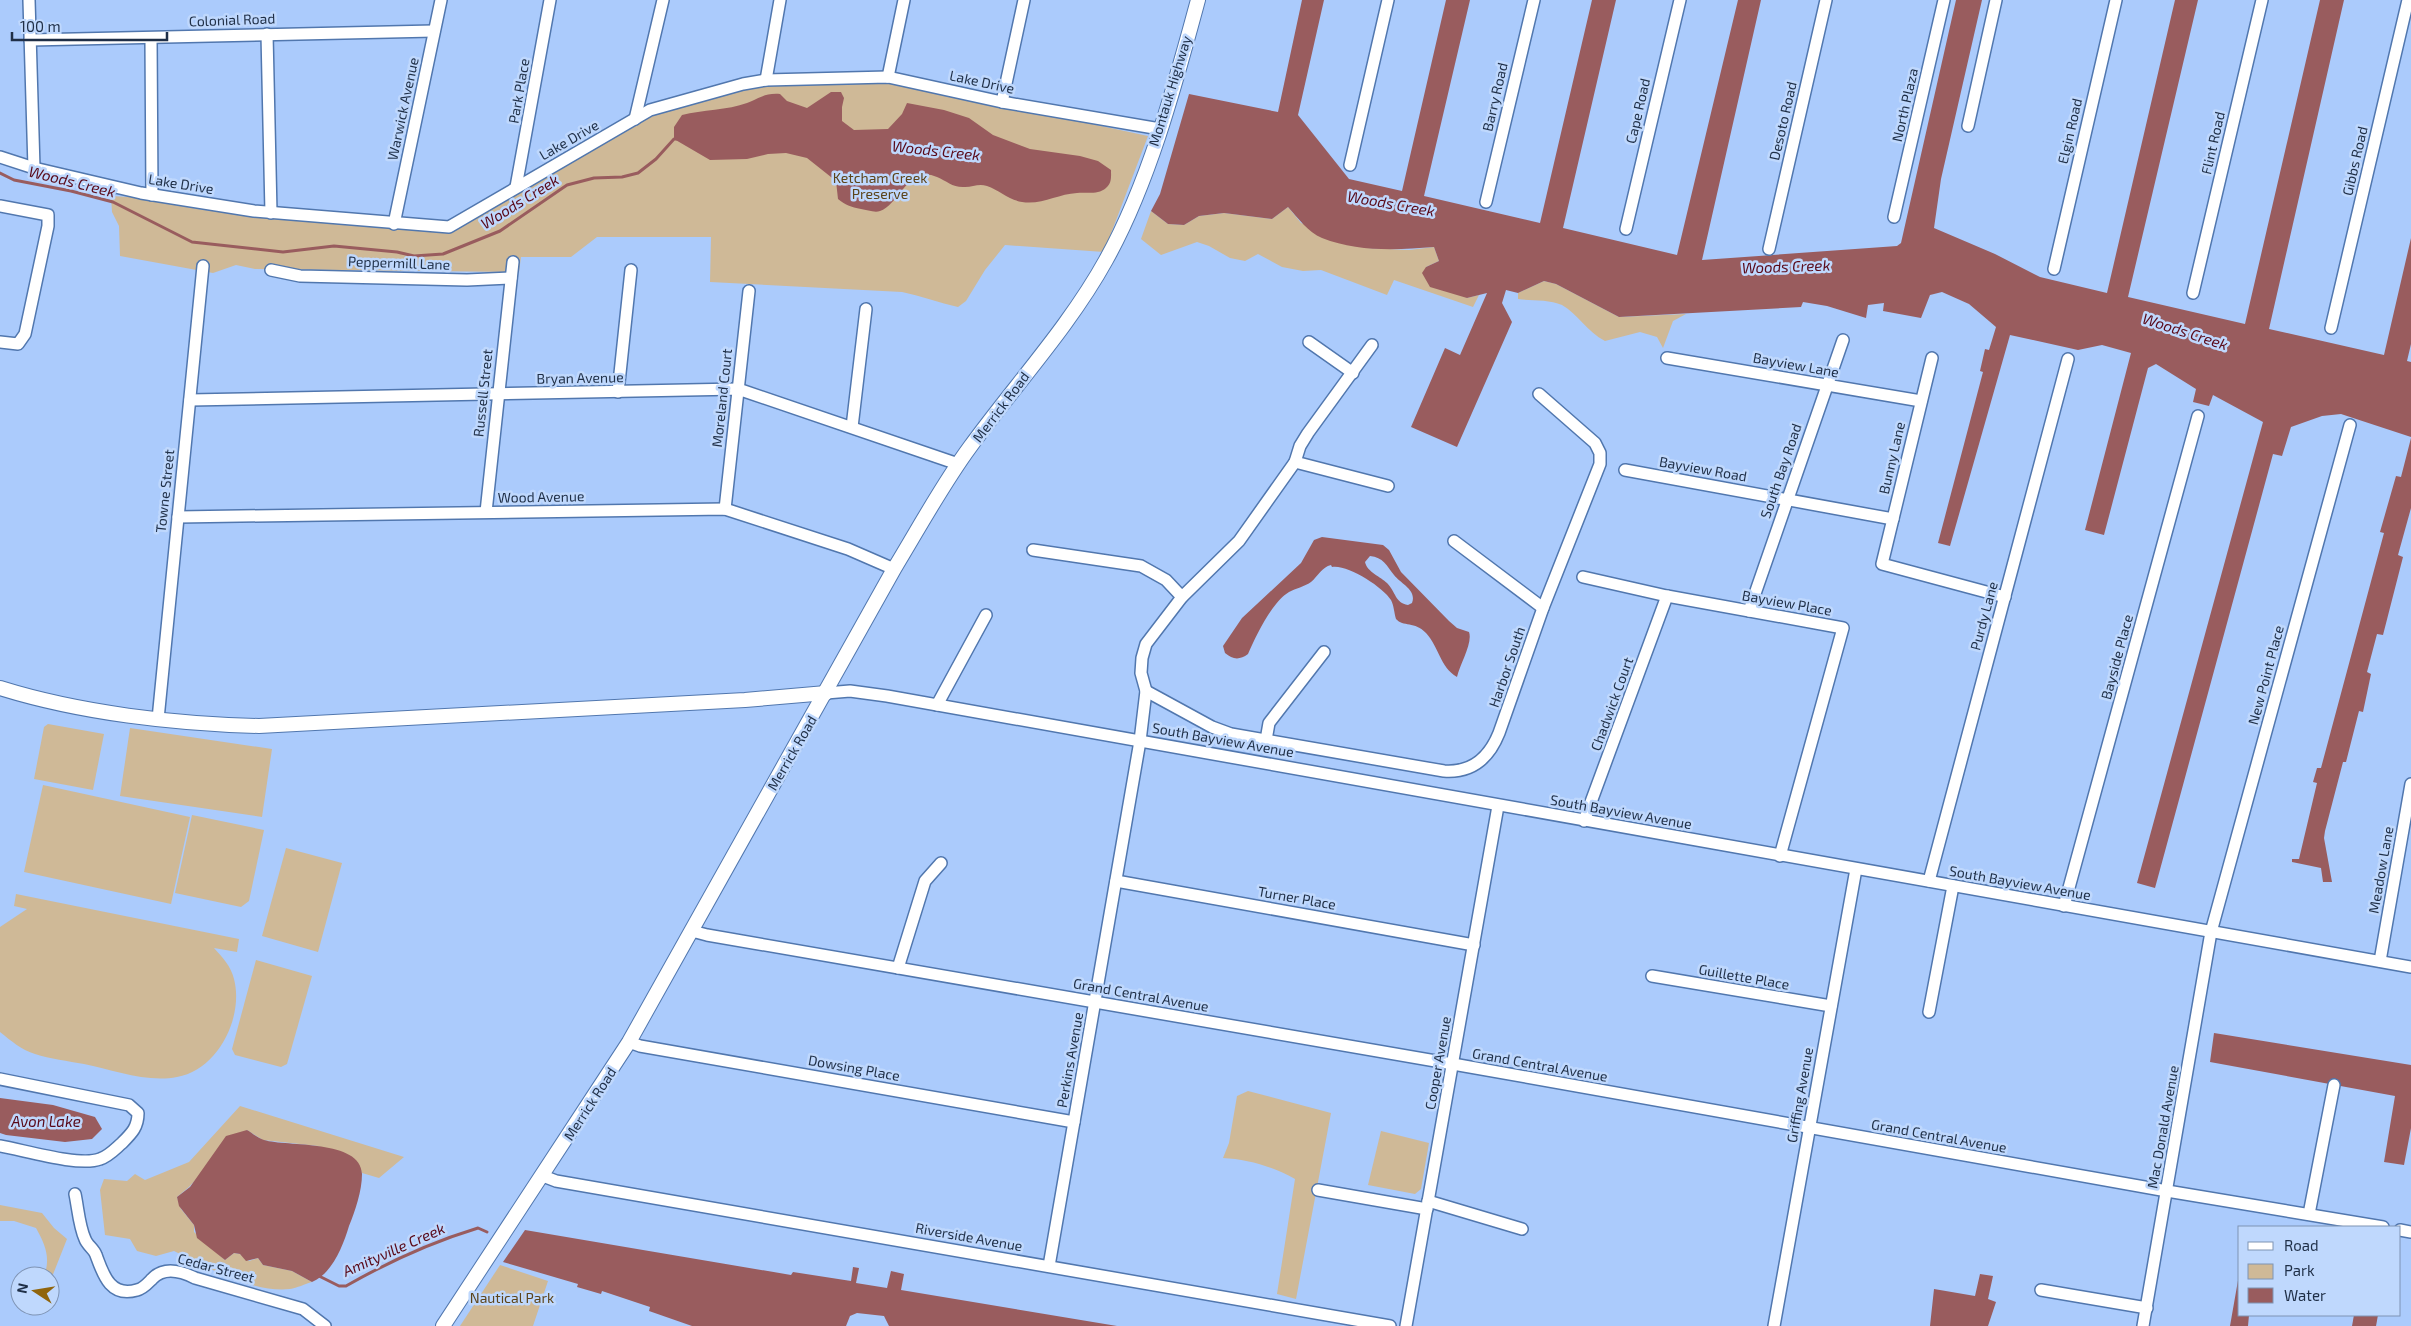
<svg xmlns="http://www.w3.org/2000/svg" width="2411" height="1326" viewBox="0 0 2411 1326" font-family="'Exo 2',sans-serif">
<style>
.green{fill:#cfb997}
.water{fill:#995c5e;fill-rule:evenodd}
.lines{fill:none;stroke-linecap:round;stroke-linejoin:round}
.stream{stroke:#995c5e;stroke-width:3}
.minor-casing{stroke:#5177ae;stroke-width:14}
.major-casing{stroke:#5177ae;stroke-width:16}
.minor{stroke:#fff;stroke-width:11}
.major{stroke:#fff;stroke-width:14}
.labels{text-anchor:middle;stroke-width:5;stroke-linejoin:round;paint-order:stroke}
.street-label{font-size:14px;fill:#1f2f47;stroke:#bfd8fd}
.park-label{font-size:14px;fill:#5c441a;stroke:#bfd8fd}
.water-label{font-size:15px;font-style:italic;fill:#590918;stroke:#bfd8fd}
</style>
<rect width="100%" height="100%" fill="#abcbfc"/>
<g class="green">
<path d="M890,81l258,55 -44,116 -99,-7 -20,25 -19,31 -8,6c-19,-4 -36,-11 -56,-15l-192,-10 1,-45h-114l-26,20h-50l-2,15 -264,-3 -19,-4 -23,8 -93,-17 -1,-30 -7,-14 -1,-16 18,1 75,13 248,21 203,-119 61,-17 62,-11z"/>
<polygon points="1288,207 1301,223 1367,248 1409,250 1434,247 1439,261 1426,267 1467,298 1479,295 1473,307 1394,280 1387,295 1321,270 1303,271 1282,267 1258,254 1245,261 1230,258 1209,246 1197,242 1161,255 1141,239 1151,211 1168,224 1184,225 1199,216 1224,213 1272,219"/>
<path d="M1544,281l12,3 63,33 67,-3 -13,7 -10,27 -6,-11 -17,-5 -35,9c-18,-9 -27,-27 -43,-36 -13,-6 -30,-4 -44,-6v-6z"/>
<polygon points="48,724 104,734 93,790 34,779 44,727"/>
<polygon points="130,728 272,749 262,817 120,796"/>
<polygon points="43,785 190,817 171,904 24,872"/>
<polygon points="192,815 264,830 249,901 241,907 175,893"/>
<polygon points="286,848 342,863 318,952 262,936"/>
<path d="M16,894l223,45 -2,13 -23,-4c8,9 17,18 20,31 10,38 -16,91 -57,98 -30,6 -64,-7 -93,-13 -16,-3 -34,-5 -49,-10 -13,-4 -24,-13 -35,-22v-105l27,-18 -13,-3z"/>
<polygon points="256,960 312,976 287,1064 281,1067 235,1055 232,1049"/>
<path d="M1248,1091l83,22 -35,186 -19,-5 18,-115c-21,-12 -48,-20 -72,-21l6,-15 8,-47z"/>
<path d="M240,1106l164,51 -25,21 -17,-5 -5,-11 -39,-16 -55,-6 -16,-10 -46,44 -12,13 -12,10 4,12 13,16v7l31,28 9,-7 6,1 9,7 9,-3 5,7 29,6 20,11c-7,2 -15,6 -22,7 -38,4 -83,-22 -116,-38l-18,5 -19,-5 -7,-12 -25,-4 -5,-45 4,-11 23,2 8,-7 10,6 44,-18z"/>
<polygon points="1381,1131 1429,1143 1421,1189 1415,1194 1368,1185"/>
<path d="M0,1205l42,8 12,15 13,11 -17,43v-6h-6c7,-18 1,-32 -8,-48l-22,-7h-14z"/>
<polygon points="500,1265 548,1281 533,1326 460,1326"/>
</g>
<g class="water">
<path d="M1302,0h22l-26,115 51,64 53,12 44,-191h24l-46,196 116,27 52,-223h24l-53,228 114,27 61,-255h23l-59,260 195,-14 4,-3 55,-243h26l-41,179 -7,49 61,26 45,23 67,16 68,-293h23l-70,297 117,27 75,-324h24l-75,329 115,26 27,-117v106l-4,17 4,1v75l-70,-23 -19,2 -31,11 -9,29 -9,-2 -118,434 -18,-5 126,-461 -50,-27 -4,11 -16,-4 3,-13 -40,-25 -8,4 -44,167 -19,-5 46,-177 -29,-8 -24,5 -68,-15 -60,211 -12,-3 45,-171 -3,-1 5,-22 4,1 7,-23 -27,-23 -27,-12 -12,3 -9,23 -38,-7 1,-8 -16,2 -2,13 -39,-12 -24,-4 -2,5 -182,10 -63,-33 -12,-3 -26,12 -12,-3 -4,13 10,19 -55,125 -46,-20 34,-79 15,7 27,-62 -20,5 -37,-11 -8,-14 4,-6 13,-6 -5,-14c-37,3 -77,5 -112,-9 -14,-6 -24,-20 -34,-31l-16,12 -48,-6 -25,3 -15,9 -16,-1 -17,-13 9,-17 29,-100 89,18z"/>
<path d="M831,92h10l3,6 -2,9v14l12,9 34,-1 14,-15 5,-11 37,7 25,8 24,17 37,14 50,7 18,5 13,9c0,7 1,13 -5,18 -8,7 -19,4 -29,5 -19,1 -35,12 -55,9 -13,-2 -23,-12 -35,-16 -8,-3 -14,1 -22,1 -12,1 -18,-6 -28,-10 -29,-13 -37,27 -57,34 -5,2 -13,-1 -19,-2 -10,-2 -16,-4 -23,-10l-2,-18 -29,-23 -21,-5 -18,1 -21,5 -37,1 -36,-21v-12l8,-12c20,-5 46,-5 65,-12 13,-5 17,-10 33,-9l7,7 20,7z"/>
<polygon points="2411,438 2411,508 2398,555 2403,557 2383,635 2377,634 2367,672 2371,674 2363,712 2359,711 2346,762 2343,762 2325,831 2324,838 2332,882 2323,882 2321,868 2292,862 2292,859 2299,859 2317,783 2313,782 2317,768 2321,768 2384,533 2380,532 2396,476 2401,477"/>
<path d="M1322,537l61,8 6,5 12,22 48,49 8,7 12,4c4,11 -9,32 -12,45 -17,-10 -18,-30 -31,-44 -11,-12 -23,-6 -30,-14 -2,-7 -2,-13 -5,-19 -8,-13 -44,-36 -59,-33l-1,-2c-9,2 -13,11 -20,17 -7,5 -15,6 -22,10 -17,10 -33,44 -41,62 -8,6 -15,6 -23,-1l-2,-7 19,-28 59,-55 13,-23zM1370,556c13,1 17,10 24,19 7,9 23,15 18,28l-4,2c-13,-2 -12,-13 -21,-22 -6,-6 -20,-11 -22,-21z"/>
<polygon points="2214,1033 2411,1065 2411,1128 2404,1165 2384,1162 2395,1096 2210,1062"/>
<polygon points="0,1098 53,1105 95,1117 102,1129 92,1139 65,1142 6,1135 0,1133"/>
<path d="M247,1130c5,3 11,8 17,10 23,7 97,-1 98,34 0,17 -7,37 -13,52 -6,20 -17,48 -37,56l-20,-11 -29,-6 -5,-7 -12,3 -6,-7 -6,-1 -9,7 -28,-22 -3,-13 -15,-19 -2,-9 13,-10 36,-51z"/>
<polygon points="525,1230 791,1275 793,1272 851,1281 853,1267 859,1268 856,1283 887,1288 891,1271 904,1274 901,1290 1117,1326 889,1326 884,1316 857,1313 850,1316 846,1326 692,1326 649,1311 650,1307 602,1291 601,1294 577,1287 578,1284 503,1262"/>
<polygon points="2240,1269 2240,1315 2249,1315 2248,1326 2230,1326"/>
<polygon points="1980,1274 1993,1276 1988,1299 1996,1302 1988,1326 1930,1326 1934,1289 1975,1296"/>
<polygon points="2354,1315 2378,1315 2376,1326 2352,1326"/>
</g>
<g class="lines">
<g class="stream">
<polyline points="0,173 14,180 71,191 113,202 192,242 283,252 334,246 397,252 414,256 443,254 500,231 567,185 594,178 622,177 638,173 656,159 674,139 677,139"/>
<path d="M319,1276l20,10h7c42,-24 86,-44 132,-58l9,4"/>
</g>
<defs>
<g id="minor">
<polyline points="29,0 34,168"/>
<polyline points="267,34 271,213"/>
<polyline points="151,38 152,195"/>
<polyline points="30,40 434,31"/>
<polyline points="888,77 904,0"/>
<polyline points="766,80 780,0"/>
<polyline points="1002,102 1024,0"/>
<polyline points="635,119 663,0"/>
<polyline points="1968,126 1996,0"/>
<polyline points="0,157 34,168 141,193 254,211 449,227 650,110 743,84 766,80 888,77 1002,102 1160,129"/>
<polyline points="1350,165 1388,0"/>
<polyline points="516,187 550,0"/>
<polyline points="1486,202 1534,0"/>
<polyline points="0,206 48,215 48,226 25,334 18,344 0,342"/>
<polyline points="1894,217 1944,0"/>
<polyline points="394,224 441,0"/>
<polyline points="1626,229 1680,0"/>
<polyline points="1769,249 1826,0"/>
<polyline points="2054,269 2116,0"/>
<polyline points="271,270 300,276 467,280 511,278"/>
<polyline points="2193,293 2262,0"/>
<polyline points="2331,328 2408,0"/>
<polyline points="1309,342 1353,373"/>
<polyline points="1667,358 1921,401"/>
<polyline points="1932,358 1882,564 2005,597"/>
<polyline points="618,392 631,270"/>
<polyline points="190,400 738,389 958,464"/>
<polyline points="852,427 866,309"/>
<polyline points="1295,462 1300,446 1308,433 1372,345"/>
<polyline points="1625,470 1893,519"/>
<polyline points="725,509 749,291"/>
<polyline points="486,512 513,262"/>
<polyline points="178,517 725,509 848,549 894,569"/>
<polyline points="1454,541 1543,608"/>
<polyline points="1033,550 1141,566 1166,580 1182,597"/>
<polyline points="1583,577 1667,596 1843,628 1780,856"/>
<polyline points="1749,611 1843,340"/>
<path d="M1146,691l66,36 19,7 213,37c28,2 45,-13 55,-38l44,-125 57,-144v-11l-5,-10 -56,-49"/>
<polyline points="826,693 850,691 887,696 2411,967"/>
<polyline points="937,705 986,615"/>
<polyline points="158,719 203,266"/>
<polyline points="1266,740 1269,723 1324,652"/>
<polyline points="1584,821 1667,596"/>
<polyline points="1116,881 1474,945"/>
<polyline points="1929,881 2068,359"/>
<polyline points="2064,906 2198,416"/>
<polyline points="692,931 707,935 1453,1064 2167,1191 2383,1227"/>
<polyline points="2380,961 2411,784"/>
<polyline points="898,968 925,881 941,863"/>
<polyline points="1652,976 1831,1006"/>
<polyline points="1929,1012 1953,886"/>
<polyline points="629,1042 640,1046 1074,1122"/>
<path d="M0,1079l129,26 9,8c0,14 -6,20 -16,30 -7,6 -13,13 -22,16 -21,8 -76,-9 -100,-13"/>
<polyline points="543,1176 556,1181 1390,1326"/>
<polyline points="1318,1190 1427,1209"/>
<path d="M75,1194c3,14 4,32 10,45 2,6 9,10 11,16 7,19 14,43 41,35 6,-1 11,-7 15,-11 12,-13 29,-8 43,-1l108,31 22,17"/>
<polyline points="1428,1201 1522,1229"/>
<polyline points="2309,1214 2334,1085"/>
<polyline points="2400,1230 2411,1232"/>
<polyline points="1049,1266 1140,741 1146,691 1141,673 1142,658 1146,644 1182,597 1239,541 1295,462 1388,486"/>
<polyline points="2041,1290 2147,1308"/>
<polyline points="1406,1326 1498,806"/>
<polyline points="1774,1326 1856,869"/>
<polyline points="2143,1326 2211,932 2350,425"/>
</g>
<g id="major">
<path d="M0,688c80,25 175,36 259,38l486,-26 81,-7"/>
<path d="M443,1326l186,-284 265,-473c25,-41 48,-84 76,-122 45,-62 99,-120 136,-187 43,-77 69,-175 92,-260"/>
</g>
</defs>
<use href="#minor" class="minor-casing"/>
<use href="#major" class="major-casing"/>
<use href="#minor" class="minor"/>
<use href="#major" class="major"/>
</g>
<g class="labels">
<g class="street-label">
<text transform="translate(232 20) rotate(-2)" y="5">Colonial Road</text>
<text transform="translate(982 82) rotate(12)" y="5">Lake Drive</text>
<text transform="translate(519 91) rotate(-80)" y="5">Park Place</text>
<text transform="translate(1170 91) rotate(-73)" y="5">Montauk Highway</text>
<text transform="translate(1495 97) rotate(-77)" y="5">Barry Road</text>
<text transform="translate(1905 105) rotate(-77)" y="5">North Plaza</text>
<text transform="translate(403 109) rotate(-78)" y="5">Warwick Avenue</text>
<text transform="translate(1638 111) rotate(-77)" y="5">Cape Road</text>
<text transform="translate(1783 121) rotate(-77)" y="5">Desoto Road</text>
<text transform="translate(2070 131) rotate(-77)" y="5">Elgin Road</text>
<text transform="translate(569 140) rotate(-30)" y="5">Lake Drive</text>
<text transform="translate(2213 143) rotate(-77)" y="5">Flint Road</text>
<text transform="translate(2355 161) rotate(-77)" y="5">Gibbs Road</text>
<text transform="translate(181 184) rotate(9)" y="5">Lake Drive</text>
<text transform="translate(399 263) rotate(2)" y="5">Peppermill Lane</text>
<text transform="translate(1796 365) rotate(10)" y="5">Bayview Lane</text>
<text transform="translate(580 378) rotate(-1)" y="5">Bryan Avenue</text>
<text transform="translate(483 393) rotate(-84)" y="5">Russell Street</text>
<text transform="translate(722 398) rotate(-84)" y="5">Moreland Court</text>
<text transform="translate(1001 407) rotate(-53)" y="5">Merrick Road</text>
<text transform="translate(1892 458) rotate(-77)" y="5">Bunny Lane</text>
<text transform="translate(1703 469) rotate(10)" y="5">Bayview Road</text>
<text transform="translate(1781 471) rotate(-71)" y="5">South Bay Road</text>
<text transform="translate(165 491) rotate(-84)" y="5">Towne Street</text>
<text transform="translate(541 497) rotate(-1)" y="5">Wood Avenue</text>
<text transform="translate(1787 603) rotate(10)" y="5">Bayview Place</text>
<text transform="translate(1984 616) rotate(-75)" y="5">Purdy Lane</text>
<text transform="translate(2117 657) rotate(-75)" y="5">Bayside Place</text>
<text transform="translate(1507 667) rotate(-71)" y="5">Harbor South</text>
<text transform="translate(2266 675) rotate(-75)" y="5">New Point Place</text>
<text transform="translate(1612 704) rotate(-70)" y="5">Chadwick Court</text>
<text transform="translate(1223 740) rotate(10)" y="5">South Bayview Avenue</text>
<text transform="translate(792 753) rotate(-60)" y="5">Merrick Road</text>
<text transform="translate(1621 812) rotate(10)" y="5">South Bayview Avenue</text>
<text transform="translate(2381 870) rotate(-80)" y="5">Meadow Lane</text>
<text transform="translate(2020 883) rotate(10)" y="5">South Bayview Avenue</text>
<text transform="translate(1297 898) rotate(10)" y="5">Turner Place</text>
<text transform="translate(1744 977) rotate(10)" y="5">Guillette Place</text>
<text transform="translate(1141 995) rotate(10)" y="5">Grand Central Avenue</text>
<text transform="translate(1070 1060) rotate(-80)" y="5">Perkins Avenue</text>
<text transform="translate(1438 1063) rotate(-80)" y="5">Cooper Avenue</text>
<text transform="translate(1540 1065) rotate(10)" y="5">Grand Central Avenue</text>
<text transform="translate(854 1068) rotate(10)" y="5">Dowsing Place</text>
<text transform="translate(1800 1095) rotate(-80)" y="5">Griffing Avenue</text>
<text transform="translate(590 1104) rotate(-57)" y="5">Merrick Road</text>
<text transform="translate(2163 1127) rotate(-80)" y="5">Mac Donald Avenue</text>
<text transform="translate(1939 1136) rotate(10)" y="5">Grand Central Avenue</text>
<text transform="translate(969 1237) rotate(10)" y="5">Riverside Avenue</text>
<text transform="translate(216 1268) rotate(15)" y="5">Cedar Street</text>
</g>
<g class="park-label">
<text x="880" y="183">Ketcham Creek<tspan x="880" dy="16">Preserve</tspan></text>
<text x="512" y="1303">Nautical Park</text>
</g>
<g class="water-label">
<text transform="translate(936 151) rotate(6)" y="5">Woods Creek</text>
<text transform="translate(72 182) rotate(14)" y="5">Woods Creek</text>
<text transform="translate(520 202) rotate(-32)" y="5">Woods Creek</text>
<text transform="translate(1391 204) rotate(10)" y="5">Woods Creek</text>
<text transform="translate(1786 267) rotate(-2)" y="5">Woods Creek</text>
<text transform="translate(2185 332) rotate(18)" y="5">Woods Creek</text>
<text x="46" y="1127">Avon Lake</text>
<text transform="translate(394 1250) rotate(-24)" y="5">Amityville Creek</text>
</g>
</g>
<rect x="2238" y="1226" width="162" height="90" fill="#bfd8fd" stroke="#7f94b4"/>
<rect x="2248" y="1242" width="25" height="8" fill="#ffffff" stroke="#7f94b4"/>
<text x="2284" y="1251" font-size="15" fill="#1f2f47">Road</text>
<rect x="2248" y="1264" width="25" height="15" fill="#cfb997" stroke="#7f94b4"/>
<text x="2284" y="1276" font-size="15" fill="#1f2f47">Park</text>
<rect x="2248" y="1288" width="25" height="15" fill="#995c5e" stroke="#7f94b4"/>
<text x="2284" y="1301" font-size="15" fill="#1f2f47">Water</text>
<g transform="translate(35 1291) rotate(282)"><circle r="24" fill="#bfd8fd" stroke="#7f94b4"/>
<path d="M0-4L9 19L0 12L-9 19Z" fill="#90650d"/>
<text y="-8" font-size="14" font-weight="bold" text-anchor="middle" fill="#1f2f47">N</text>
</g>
<path d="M12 32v8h155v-8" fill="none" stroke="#1f2f47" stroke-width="2.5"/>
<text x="20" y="32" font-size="15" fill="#1f2f47" stroke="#bfd8fd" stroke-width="4" paint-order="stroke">100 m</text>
</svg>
